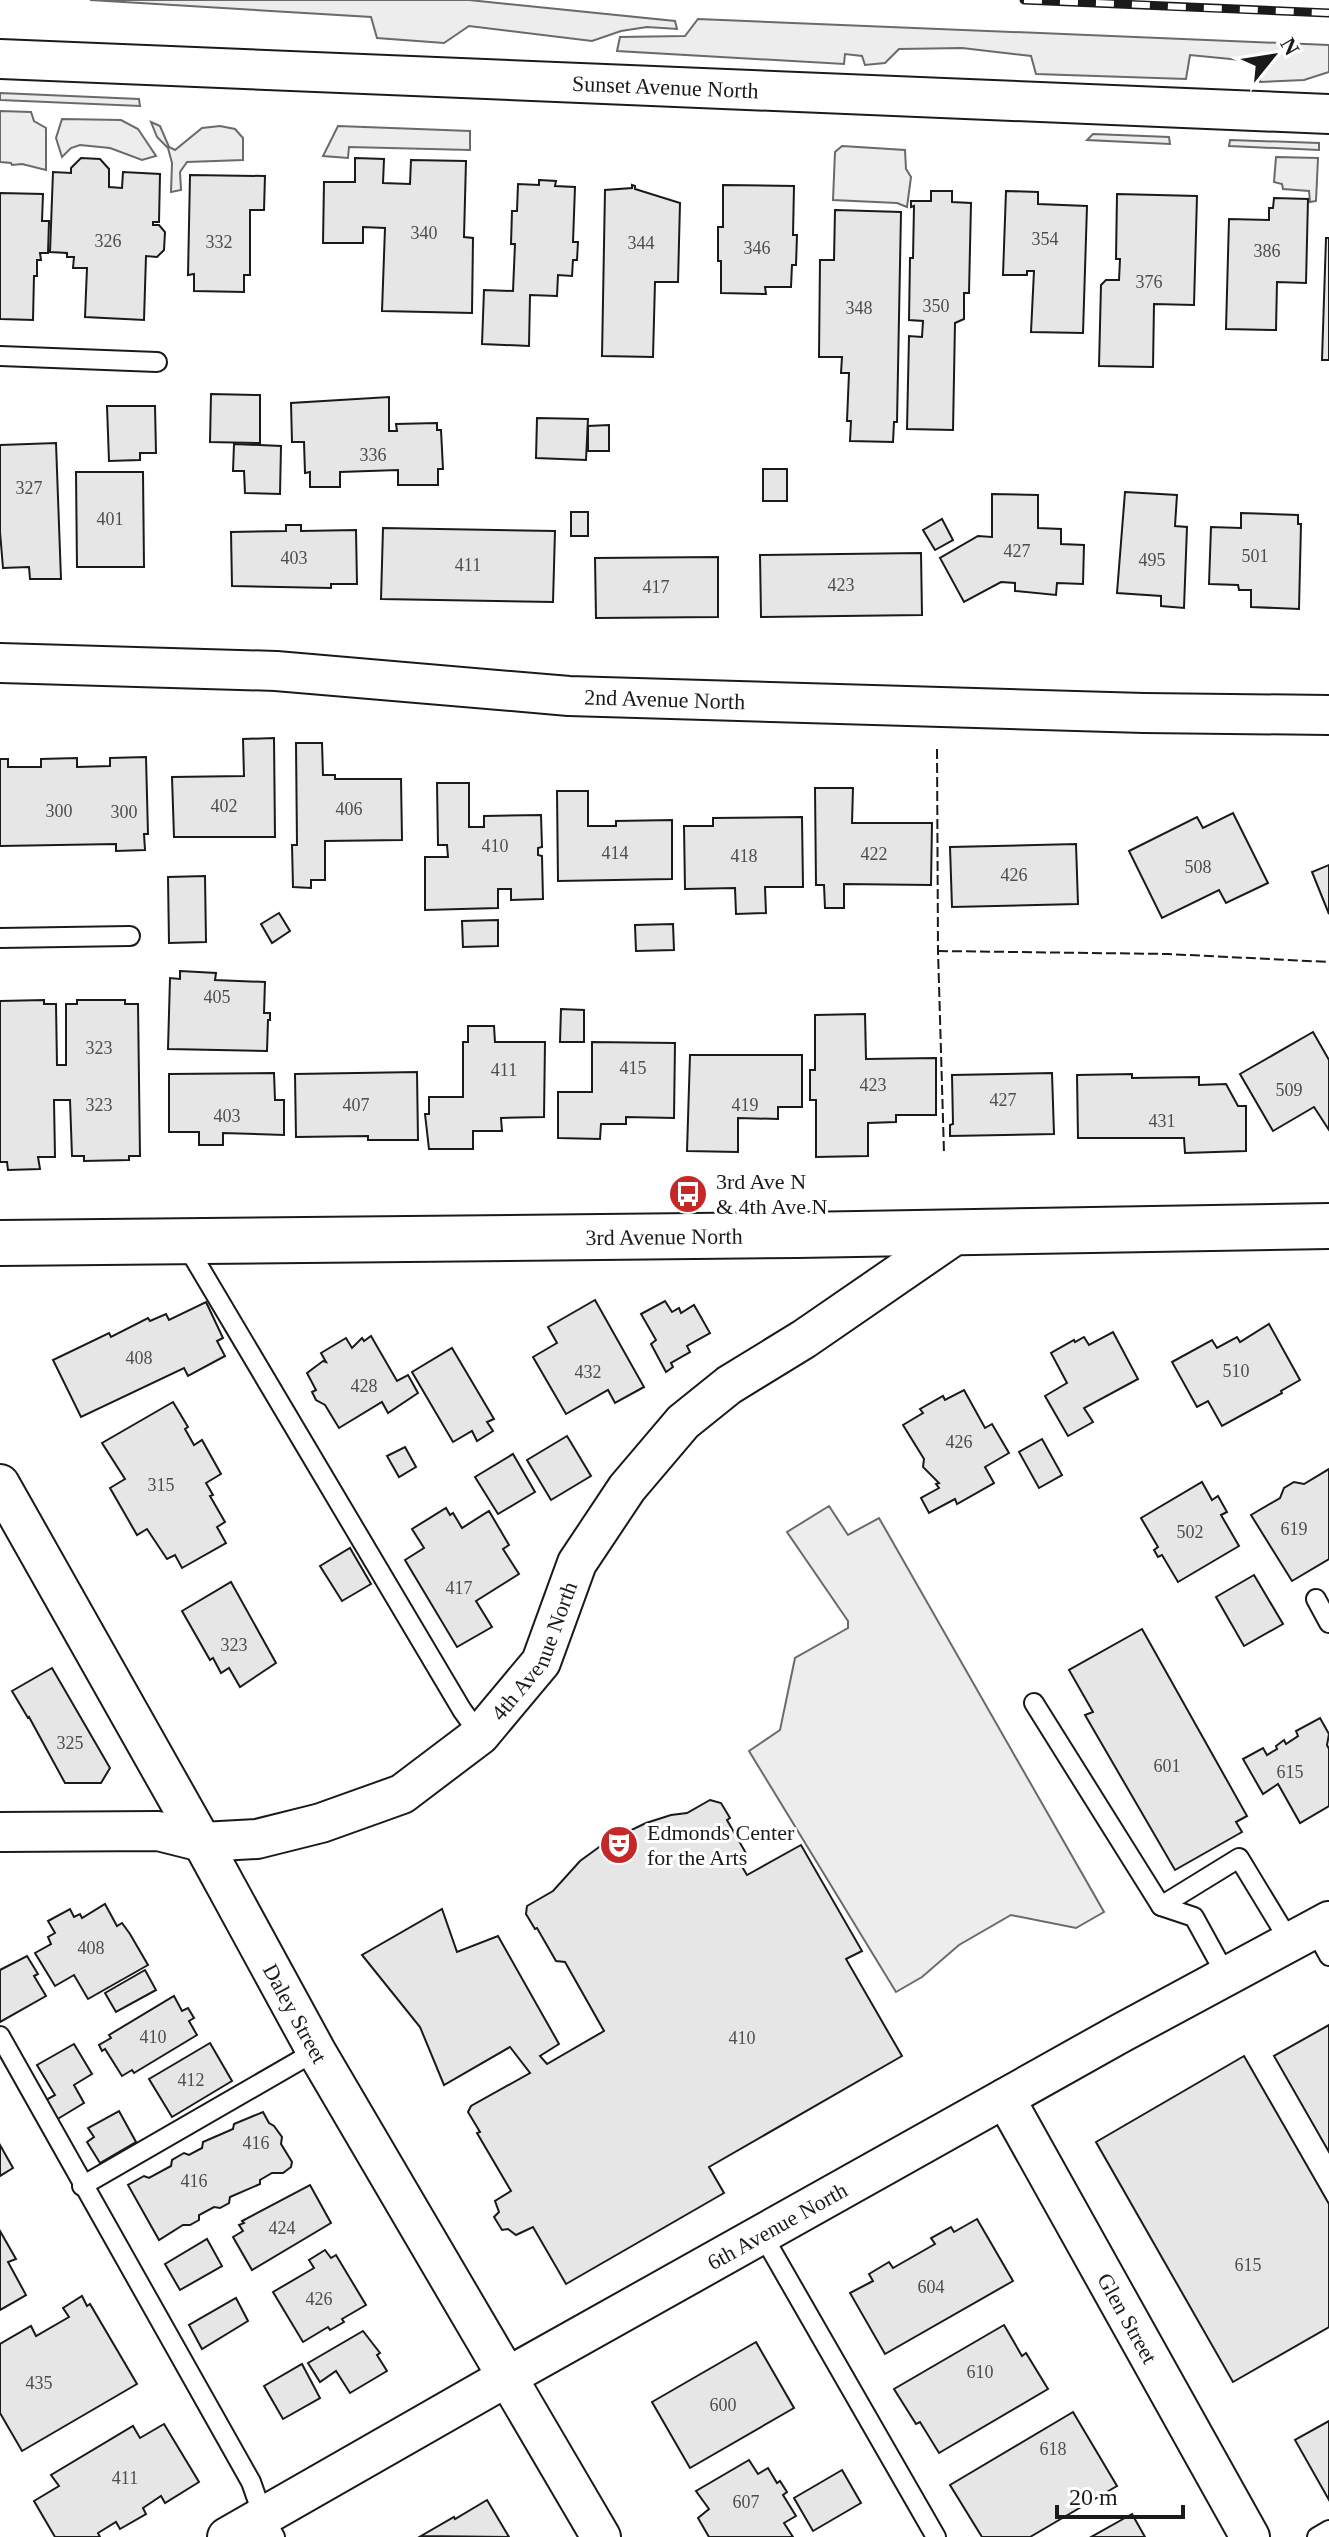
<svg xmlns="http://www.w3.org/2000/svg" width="1329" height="2537" viewBox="0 0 1329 2537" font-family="Georgia,serif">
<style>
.built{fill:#ededed;stroke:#6a6a6a;stroke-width:2}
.building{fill:#e6e6e6;stroke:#1a1a1a;stroke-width:2}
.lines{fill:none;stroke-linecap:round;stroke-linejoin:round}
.service-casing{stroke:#1a1a1a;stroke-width:22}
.minor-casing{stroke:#1a1a1a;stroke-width:42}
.primary-casing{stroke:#1a1a1a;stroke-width:48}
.service{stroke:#fff;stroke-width:18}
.minor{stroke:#fff;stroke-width:38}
.primary{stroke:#fff;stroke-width:44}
.rail-casing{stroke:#1a1a1a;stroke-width:9}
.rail{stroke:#fff;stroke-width:6;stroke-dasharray:18;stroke-linecap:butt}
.fence{stroke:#1a1a1a;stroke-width:2;stroke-dasharray:10 4;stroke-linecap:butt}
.labels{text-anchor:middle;stroke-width:6;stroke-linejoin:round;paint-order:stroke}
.number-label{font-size:18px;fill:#4d4d4d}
.street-label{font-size:22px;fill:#1a1a1a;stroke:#fff}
.poi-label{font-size:22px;fill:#1a1a1a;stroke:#fff;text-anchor:start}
</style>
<rect width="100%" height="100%" fill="#fff"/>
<g class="built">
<polygon points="90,0 469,0 675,21 677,29 647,27 621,31 592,41 469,26 444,43 377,38 371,17"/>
<polygon points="698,19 1329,45 1329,72 1304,80 1260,82 1261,62 1190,55 1186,79 1036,74 1031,56 962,48 899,49 885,63 865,65 862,56 845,54 844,64 617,51 620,37 685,36"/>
<polygon points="0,93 139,99 140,106 0,100"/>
<polygon points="0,111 31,112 34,121 46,128 46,170 22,164 12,165 11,163 0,162"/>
<polygon points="62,119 121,120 138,129 156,156 142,160 110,148 80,145 71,148 62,157 56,138"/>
<polygon points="151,122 160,126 169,147 175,150 202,128 220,126 235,129 243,138 243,160 187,162 180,172 181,190 171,192 172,163 168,148 157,137"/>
<polygon points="338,126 470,131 470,150 349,147 348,158 323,156"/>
<polygon points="1093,134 1169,137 1170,144 1087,140"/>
<polygon points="1230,140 1319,143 1319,150 1229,146"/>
<polygon points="842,146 905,150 906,169 911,177 907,207 897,203 833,200 835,152"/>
<polygon points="1276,157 1318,158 1316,201 1310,202 1309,191 1283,189 1282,184 1274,182"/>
<polygon points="829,1506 848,1535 879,1518 1104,1912 1076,1928 1011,1915 959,1945 922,1977 896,1992 749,1751 780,1730 795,1658 848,1628 848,1621 787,1532"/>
</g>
<g class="building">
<polygon points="81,158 100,159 109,169 109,187 122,188 123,172 160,174 159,222 153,222 153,225 159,225 165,232 164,250 157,257 146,256 144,320 85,317 87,268 73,268 74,257 67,257 67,253 50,252 53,172 71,173 71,168"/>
<polygon points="355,158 384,159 383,183 410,184 411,160 466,161 464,237 473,238 472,313 382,311 385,228 363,227 363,243 323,243 324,182 355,182"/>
<polygon points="190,175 265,176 264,210 250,210 250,275 244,275 244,292 194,291 194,274 188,275"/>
<polygon points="539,180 556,181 555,186 575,187 573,242 578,242 577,260 573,260 572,276 558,275 557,296 530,295 529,346 482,344 484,290 513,291 515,244 511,244 512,211 517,211 518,184 539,185"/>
<polygon points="632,185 635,186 635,189 680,203 678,282 655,282 653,357 602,356 605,190 632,188"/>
<polygon points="723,185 794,186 793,235 797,235 796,265 792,265 791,287 765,287 766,294 721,293 721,261 718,261 718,227 723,227"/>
<polygon points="931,191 952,191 952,202 971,203 969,293 964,293 964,319 955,323 953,430 907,429 909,336 922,337 923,321 909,320 910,258 913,258 914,206 911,207 911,201 931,201"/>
<polygon points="1006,191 1038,192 1038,204 1087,206 1083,333 1031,332 1034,271 1027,271 1027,275 1003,275"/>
<polygon points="0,193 43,194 42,221 49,221 48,253 40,253 41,260 37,260 37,276 34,276 33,320 0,319"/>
<polygon points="1117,194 1197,196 1194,305 1154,304 1153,367 1099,366 1101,285 1106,280 1119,280 1120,259 1116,259"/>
<polygon points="1274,198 1308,199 1306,283 1277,282 1276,330 1226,329 1229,219 1269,220 1269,208 1273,208"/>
<polygon points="835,210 901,212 897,422 894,422 893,442 850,441 851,421 847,421 849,373 841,373 842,357 819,357 820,260 834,260"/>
<polygon points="1326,238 1329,238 1329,360 1322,360"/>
<polygon points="211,394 260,395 260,443 210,442"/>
<polygon points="389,397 389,431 397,431 396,424 437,423 437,430 441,430 443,469 438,469 438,485 398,485 398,470 340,472 340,487 310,487 310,472 305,473 304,442 292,442 291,403"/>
<polygon points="107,406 155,406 156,453 140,453 140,460 109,461"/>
<polygon points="537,418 588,419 586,460 536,458"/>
<polygon points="609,425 609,451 588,451 588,426"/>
<polygon points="56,443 61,579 30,579 29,567 3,568 0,532 0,445"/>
<polygon points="234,444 281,446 280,494 245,493 244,471 233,471"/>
<rect x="763" y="469" width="24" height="32"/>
<polygon points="76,472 143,472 144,567 77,567"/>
<polygon points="1125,492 1177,495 1175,526 1187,527 1184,608 1161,606 1161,596 1117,593"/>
<polygon points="992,494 1038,495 1038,528 1061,529 1061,544 1084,545 1083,584 1057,583 1056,595 1015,591 1015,583 1001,582 964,602 940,558 978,536 992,537"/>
<rect x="571" y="512" width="17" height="24"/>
<polygon points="1241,513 1298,515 1298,524 1301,524 1299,609 1251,607 1251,590 1239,590 1238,585 1209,584 1211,527 1241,528"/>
<polygon points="942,519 953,540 935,550 923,530"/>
<polygon points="286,525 301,525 301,531 356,530 357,584 331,584 331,588 232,586 231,532 286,531"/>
<polygon points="383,528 555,531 553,602 381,599"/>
<polygon points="921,553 922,615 761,617 760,555"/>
<polygon points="718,557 718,617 596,618 595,558"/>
<polygon points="274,738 275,837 174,837 172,777 244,776 243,739"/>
<polygon points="296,743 322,743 323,775 335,775 335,779 401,779 402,840 325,841 325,880 311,880 311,888 293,887 292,845 297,845"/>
<polygon points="146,757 148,834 144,834 145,850 116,851 116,844 0,846 0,759 8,759 8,767 41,767 41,759 77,758 77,767 110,766 110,758"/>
<polygon points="437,783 469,783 469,827 484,827 484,816 541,815 542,847 538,848 538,855 542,856 543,899 511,900 511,889 498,889 498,908 425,910 425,857 448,857 447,845 438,845"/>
<polygon points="815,788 853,788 852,823 932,823 931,885 844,884 844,908 825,908 824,885 816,885"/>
<polygon points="557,791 588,791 588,826 616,826 616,821 672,820 672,879 558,881"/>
<polygon points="1233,813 1268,883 1226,903 1219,890 1162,918 1129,851 1197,817 1203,828"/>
<polygon points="802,817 803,887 765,887 766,913 736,914 735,888 685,889 684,826 713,826 713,818"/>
<polygon points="1076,844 1078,904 952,907 950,847"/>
<polygon points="1329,865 1329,914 1312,872"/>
<polygon points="205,876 206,942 169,943 168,877"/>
<polygon points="279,913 290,931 272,943 261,924"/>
<polygon points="498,920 498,946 463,947 462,921"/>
<polygon points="673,924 674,950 636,951 635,925"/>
<polygon points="180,971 216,973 215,980 265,982 264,1013 270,1013 270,1020 268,1020 267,1051 168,1049 170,978 180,979"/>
<polygon points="44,1000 44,1004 56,1004 57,1065 66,1065 66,1004 77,1004 77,1000 125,1000 125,1004 138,1004 140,1156 129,1156 129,1160 84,1161 84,1156 72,1156 70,1100 54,1100 55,1157 38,1157 40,1169 8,1170 7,1162 0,1162 0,1001"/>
<polygon points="561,1009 584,1010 584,1042 560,1042"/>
<polygon points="865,1014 866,1059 936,1058 936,1115 896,1115 896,1122 868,1123 868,1156 816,1157 816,1100 810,1100 810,1070 815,1070 815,1015"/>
<polygon points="468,1026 494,1026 495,1042 545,1042 544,1117 501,1118 502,1131 473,1131 473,1149 429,1149 425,1114 429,1114 429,1097 463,1097 463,1042 468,1042"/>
<polygon points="1313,1032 1329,1060 1329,1130 1314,1107 1273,1131 1240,1074"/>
<polygon points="592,1042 675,1043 674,1118 626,1117 626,1124 601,1124 600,1139 558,1138 558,1092 592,1092"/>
<polygon points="690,1055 802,1055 802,1107 778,1107 778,1119 738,1118 738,1152 687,1151"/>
<polygon points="417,1072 418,1140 368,1140 368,1136 296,1137 295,1074"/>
<polygon points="274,1073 275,1100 284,1100 284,1135 223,1133 223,1145 199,1145 199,1132 169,1132 169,1074"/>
<polygon points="1052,1073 1054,1134 950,1136 950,1125 953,1124 952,1075"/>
<polygon points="1132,1074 1132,1078 1199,1077 1199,1085 1226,1084 1238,1106 1246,1106 1246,1151 1185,1153 1184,1138 1078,1138 1077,1075"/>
<polygon points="595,1300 644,1387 615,1403 608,1390 566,1414 533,1357 557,1343 548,1327"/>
<polygon points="665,1301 672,1312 679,1308 681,1313 694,1305 710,1333 687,1346 690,1352 671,1363 673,1367 666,1372 651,1344 656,1340 641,1314"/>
<polygon points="206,1302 223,1338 217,1341 225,1356 188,1376 184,1368 81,1417 53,1360 109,1333 111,1337 148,1318 150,1321 166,1314 169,1320"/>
<polygon points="1269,1324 1300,1380 1281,1391 1282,1393 1222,1426 1208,1401 1197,1407 1172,1362 1212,1340 1217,1348 1237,1337 1240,1342"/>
<polygon points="1113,1332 1138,1379 1084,1408 1093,1422 1068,1436 1045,1396 1067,1383 1051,1353 1074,1340 1075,1342 1084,1337 1089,1345"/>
<polygon points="371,1336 397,1381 408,1375 418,1393 388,1413 382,1402 339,1428 325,1405 316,1400 312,1392 316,1390 307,1373 323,1361 326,1362 321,1353 346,1338 352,1348 362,1338 364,1341"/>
<polygon points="452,1348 494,1419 487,1422 493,1431 477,1441 472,1431 453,1442 412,1372"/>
<polygon points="964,1390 985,1428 992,1424 1009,1453 985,1467 994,1483 957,1504 955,1499 929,1513 921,1498 939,1488 936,1484 939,1483 923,1467 924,1459 903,1425 923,1413 920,1409 943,1396 945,1400"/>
<polygon points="173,1402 188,1427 185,1429 194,1445 202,1440 221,1474 206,1483 213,1495 210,1496 225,1522 217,1527 226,1543 182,1568 175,1555 167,1559 147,1529 137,1535 110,1488 125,1479 102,1443"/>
<polygon points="567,1436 591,1476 551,1500 527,1460"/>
<polygon points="1042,1439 1062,1475 1039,1488 1019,1452"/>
<polygon points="405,1447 416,1467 399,1477 387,1456"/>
<polygon points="513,1454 535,1492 498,1514 475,1477"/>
<polygon points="1329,1469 1329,1559 1292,1581 1251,1515 1280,1498 1284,1488 1294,1482 1304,1484"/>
<polygon points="1202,1482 1212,1500 1218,1496 1227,1512 1221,1515 1239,1546 1178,1582 1162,1555 1158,1557 1154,1550 1158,1547 1141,1518"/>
<polygon points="446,1508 450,1515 453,1513 462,1528 489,1511 509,1545 503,1549 519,1574 476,1601 492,1627 457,1647 405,1560 424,1548 412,1529"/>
<polygon points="350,1548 371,1584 342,1601 320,1566"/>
<polygon points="1254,1575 1283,1624 1244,1646 1216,1597"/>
<polygon points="231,1582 276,1663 240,1687 229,1668 221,1673 213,1658 210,1660 182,1611"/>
<polygon points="1142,1629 1247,1816 1236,1822 1242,1832 1175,1870 1085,1715 1093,1712 1069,1670"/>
<polygon points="52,1668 110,1768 101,1783 65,1783 29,1717 28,1718 12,1691"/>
<polygon points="1320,1718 1329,1734 1327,1745 1329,1749 1329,1806 1300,1823 1278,1784 1263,1794 1243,1759 1263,1748 1267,1755 1277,1749 1276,1746 1284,1740 1286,1744 1298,1736 1296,1731"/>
<polygon points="710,1800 721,1803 730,1818 727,1820 747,1855 738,1860 747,1875 801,1845 862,1951 846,1959 902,2056 709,2167 724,2193 566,2284 533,2227 516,2235 508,2229 502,2230 494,2217 499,2212 495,2201 511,2191 477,2133 480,2132 468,2112 471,2106 530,2073 510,2047 444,2085 420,2027 362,1955 442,1909 457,1952 498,1936 559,2044 540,2056 547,2064 604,2031 565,1962 556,1961 537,1928 535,1929 526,1914 527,1906 553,1891 580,1861 606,1842 646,1823 671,1815 687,1813"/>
<polygon points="105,1904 117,1926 122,1923 130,1934 148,1965 88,1999 74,1975 55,1986 35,1953 51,1944 48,1937 55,1933 48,1921 70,1909 74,1917 80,1914 82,1918"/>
<polygon points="27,1956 38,1974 34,1976 46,1996 0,2022 0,1970"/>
<polygon points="145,1970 156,1990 116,2012 105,1993"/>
<polygon points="174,1996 182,2011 188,2008 194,2018 189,2021 197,2035 134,2073 132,2070 122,2076 105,2049 102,2051 99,2045 111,2038 109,2035"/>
<polygon points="1329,2025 1329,2152 1274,2056"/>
<polygon points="210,2043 232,2081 172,2117 149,2079"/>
<polygon points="74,2044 92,2074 74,2085 84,2103 56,2120 44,2101 55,2095 37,2065"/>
<polygon points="1244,2056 1329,2204 1329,2327 1233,2382 1096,2142"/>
<polygon points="119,2111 136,2142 100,2163 87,2142 94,2137 88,2128"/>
<polygon points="263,2112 269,2123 274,2126 282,2137 281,2144 292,2162 291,2167 283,2173 272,2173 260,2180 260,2184 230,2197 229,2203 220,2208 214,2207 199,2215 199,2220 190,2225 183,2225 159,2240 128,2185 144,2176 149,2178 171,2166 172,2160 184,2153 189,2155 202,2148 203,2142 233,2129 234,2124"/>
<polygon points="0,2145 13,2168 0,2176"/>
<polygon points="310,2185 331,2223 252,2270 233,2237 243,2231 239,2225 244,2223 242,2221"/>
<polygon points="977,2219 1013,2281 885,2354 850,2293 873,2281 869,2274 889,2262 893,2268 935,2244 931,2238 951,2227 954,2232"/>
<polygon points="0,2231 16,2259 8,2262 26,2295 0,2310"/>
<polygon points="207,2239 222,2266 180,2290 165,2264"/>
<polygon points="325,2250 331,2258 336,2255 366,2305 342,2319 344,2322 330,2330 328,2327 303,2342 273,2292 314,2268 309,2260"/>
<polygon points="82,2296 87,2306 90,2304 137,2384 22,2451 0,2413 0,2344 31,2326 36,2336 69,2317 63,2308"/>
<polygon points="236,2298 248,2321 202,2349 189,2325"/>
<polygon points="1004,2325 1022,2356 1026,2353 1048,2389 939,2453 920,2422 916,2424 894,2389"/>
<polygon points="363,2331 380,2353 377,2355 387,2371 350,2393 336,2371 320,2382 308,2363"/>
<polygon points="756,2342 794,2408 690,2468 652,2402"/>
<polygon points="302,2364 320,2398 283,2419 264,2386"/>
<polygon points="1073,2412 1117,2486 1030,2537 982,2537 950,2485"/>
<polygon points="1329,2421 1329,2500 1295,2440"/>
<polygon points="164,2424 199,2482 165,2503 161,2496 143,2508 146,2514 120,2529 116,2522 98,2533 100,2537 55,2537 34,2501 59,2486 51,2475 133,2426 140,2438"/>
<polygon points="749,2460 758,2474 768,2468 777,2483 780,2481 787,2492 783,2495 796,2516 784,2523 793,2537 709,2537 698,2518 709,2509 696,2491"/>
<polygon points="842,2470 861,2503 813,2531 794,2498"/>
<polygon points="487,2500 509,2537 421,2536 454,2517 455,2519"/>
<polygon points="1132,2514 1145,2537 1091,2537"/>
</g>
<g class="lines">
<defs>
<g id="service">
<polyline points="0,356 157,362"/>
<polyline points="0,938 130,936"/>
<polyline points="185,1243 462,1710 480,1735"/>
<polyline points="1316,1599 1329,1623"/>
<polyline points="1034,1703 1161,1906 1194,1917 1227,1977"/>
<polyline points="1161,1906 1239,1858 1290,1942"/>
<polyline points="1314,1929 1329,1956"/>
<polyline points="0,2036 251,2482 263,2516 275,2537"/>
<polyline points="82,2186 316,2051"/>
<polyline points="762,2234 936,2537"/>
<polyline points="1317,2537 1329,2530"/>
</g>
<g id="minor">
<path id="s1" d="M0,59l1329,55"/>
<path id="s2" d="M0,663l276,8 293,25 575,17 185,2"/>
<path id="s3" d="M0,1484l202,358 114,209 285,486"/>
<path id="s4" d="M0,1832l158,-1 44,11 55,-3 64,-16 81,-29 78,-59 61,-73 36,-99 50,-75 56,-66 46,-37 75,-46 154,-106"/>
<path id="s5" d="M1005,2098l245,439"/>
<path id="s6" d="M227,2537l280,-160 614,-344 208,-112"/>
</g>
<g id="primary">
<path id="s7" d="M0,1243l798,-8 531,-9"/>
</g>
</defs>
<use href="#service" class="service-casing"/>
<use href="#minor" class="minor-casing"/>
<use href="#primary" class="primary-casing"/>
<use href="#service" class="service"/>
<use href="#minor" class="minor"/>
<use href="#primary" class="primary"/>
<defs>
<polyline id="rail" points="1024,0 1329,13"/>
</defs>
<use href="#rail" class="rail-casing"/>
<use href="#rail" class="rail"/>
<g class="fence">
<polyline points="937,749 938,951 944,1153"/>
<polyline points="938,951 1168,954 1329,962"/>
</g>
</g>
<defs>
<symbol id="bus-disc" viewBox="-11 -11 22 22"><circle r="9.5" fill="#c62828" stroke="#fff"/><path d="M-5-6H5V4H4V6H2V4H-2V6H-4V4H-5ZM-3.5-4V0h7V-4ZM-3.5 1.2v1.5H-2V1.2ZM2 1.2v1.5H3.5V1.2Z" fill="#fff"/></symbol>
<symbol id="theatre-disc" viewBox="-11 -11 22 22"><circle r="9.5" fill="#c62828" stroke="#fff"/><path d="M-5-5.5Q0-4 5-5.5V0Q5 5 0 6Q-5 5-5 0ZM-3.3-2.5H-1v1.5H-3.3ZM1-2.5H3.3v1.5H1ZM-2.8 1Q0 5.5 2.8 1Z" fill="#fff"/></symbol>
</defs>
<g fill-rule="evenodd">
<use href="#bus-disc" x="666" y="1172" width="44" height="44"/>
<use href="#theatre-disc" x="597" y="1823" width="44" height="44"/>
</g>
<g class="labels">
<g class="number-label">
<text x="424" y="239">340</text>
<text x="1045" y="245">354</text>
<text x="108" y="247">326</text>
<text x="219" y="248">332</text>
<text x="641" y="249">344</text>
<text x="757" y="254">346</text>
<text x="1267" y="257">386</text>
<text x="1149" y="288">376</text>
<text x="936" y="312">350</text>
<text x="859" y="314">348</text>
<text x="373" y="461">336</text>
<text x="29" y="494">327</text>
<text x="110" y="525">401</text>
<text x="1017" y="557">427</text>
<text x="1255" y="562">501</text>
<text x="294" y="564">403</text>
<text x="1152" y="566">495</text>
<text x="468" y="571">411</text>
<text x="841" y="591">423</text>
<text x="656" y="593">417</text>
<text x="224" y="812">402</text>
<text x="349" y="815">406</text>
<text x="59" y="817">300</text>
<text x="124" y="818">300</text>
<text x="495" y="852">410</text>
<text x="615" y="859">414</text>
<text x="874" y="860">422</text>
<text x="744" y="862">418</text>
<text x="1198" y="873">508</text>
<text x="1014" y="881">426</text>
<text x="217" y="1003">405</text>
<text x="99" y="1054">323</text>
<text x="633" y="1074">415</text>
<text x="504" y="1076">411</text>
<text x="873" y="1091">423</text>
<text x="1289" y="1096">509</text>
<text x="1003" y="1106">427</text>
<text x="99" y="1111">323</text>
<text x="356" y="1111">407</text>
<text x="745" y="1111">419</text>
<text x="227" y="1122">403</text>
<text x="1162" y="1127">431</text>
<text x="139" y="1364">408</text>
<text x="1236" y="1377">510</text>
<text x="588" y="1378">432</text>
<text x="364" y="1392">428</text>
<text x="959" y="1448">426</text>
<text x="161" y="1491">315</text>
<text x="1294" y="1535">619</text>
<text x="1190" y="1538">502</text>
<text x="459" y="1594">417</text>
<text x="234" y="1651">323</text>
<text x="70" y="1749">325</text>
<text x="1167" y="1772">601</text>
<text x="1290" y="1778">615</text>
<text x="91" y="1954">408</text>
<text x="153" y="2043">410</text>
<text x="742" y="2044">410</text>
<text x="191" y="2086">412</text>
<text x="256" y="2149">416</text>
<text x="194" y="2187">416</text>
<text x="282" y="2234">424</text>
<text x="1248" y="2271">615</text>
<text x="931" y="2293">604</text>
<text x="319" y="2305">426</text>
<text x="980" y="2378">610</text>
<text x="39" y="2389">435</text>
<text x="723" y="2411">600</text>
<text x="1053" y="2455">618</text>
<text x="125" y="2484">411</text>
<text x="746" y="2508">607</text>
</g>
<g class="street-label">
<text dy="8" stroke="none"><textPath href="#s1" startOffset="666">Sunset Avenue North</textPath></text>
<text dy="8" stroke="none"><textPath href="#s2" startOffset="666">2nd Avenue North</textPath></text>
<text dy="8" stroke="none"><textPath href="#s7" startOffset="664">3rd Avenue North</textPath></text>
<text dy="8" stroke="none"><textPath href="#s4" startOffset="610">4th Avenue North</textPath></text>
<text dy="8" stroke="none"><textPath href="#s3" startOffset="606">Daley Street</textPath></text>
<text dy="8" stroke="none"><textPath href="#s6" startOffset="632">6th Avenue North</textPath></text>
<text dy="8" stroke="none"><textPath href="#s5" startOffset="252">Glen Street</textPath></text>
</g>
<g class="poi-label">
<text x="716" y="1189">3rd Ave N<tspan x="716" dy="25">&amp; 4th Ave N</tspan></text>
<text x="647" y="1840">Edmonds Center<tspan x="647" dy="25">for the Arts</tspan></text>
</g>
</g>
<g transform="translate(1273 56) rotate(60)" stroke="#ffffff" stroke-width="6" paint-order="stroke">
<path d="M0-6L14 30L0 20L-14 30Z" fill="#1a1a1a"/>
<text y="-12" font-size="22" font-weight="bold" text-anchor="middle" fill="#1a1a1a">N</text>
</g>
<path d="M1057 2505v12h126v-12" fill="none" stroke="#1a1a1a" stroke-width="4"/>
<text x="1069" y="2505" font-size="24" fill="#1a1a1a" stroke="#ffffff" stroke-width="6" paint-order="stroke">20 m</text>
</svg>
